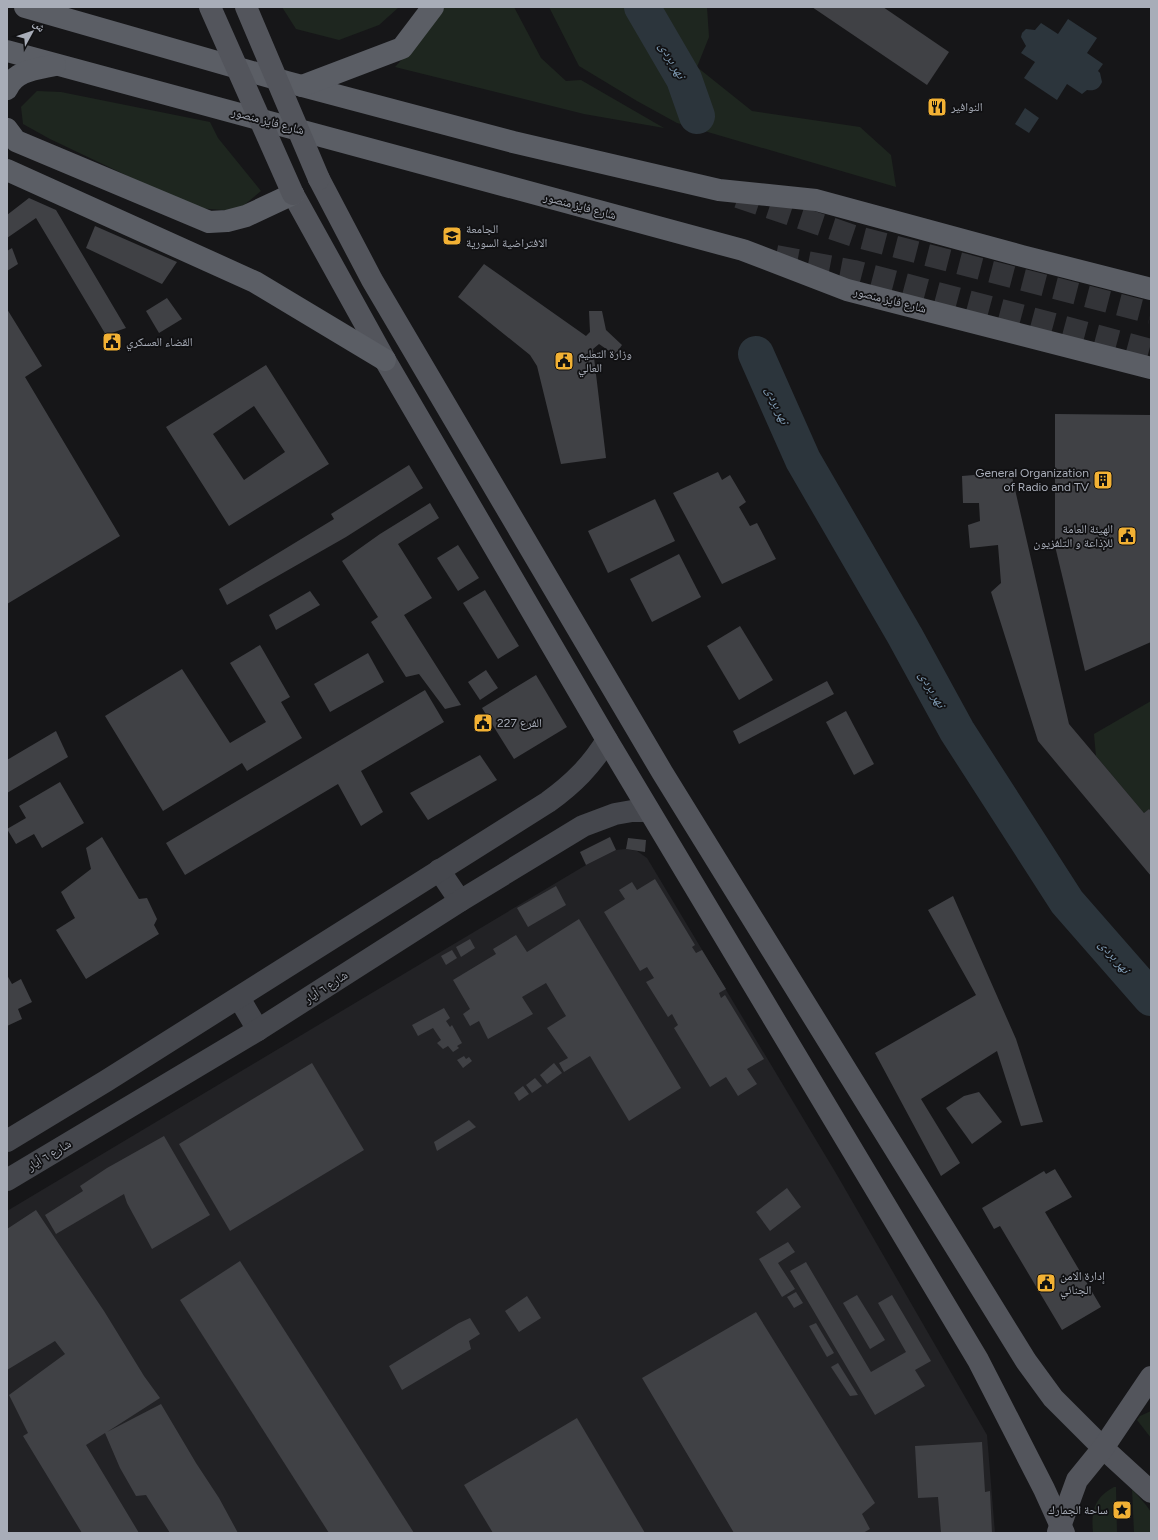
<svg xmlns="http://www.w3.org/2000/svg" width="1158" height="1540" viewBox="0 0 1158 1540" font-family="Figtree,'Noto Naskh Arabic',sans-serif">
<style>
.built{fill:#222225}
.green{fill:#1e261f}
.water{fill:#2c353c}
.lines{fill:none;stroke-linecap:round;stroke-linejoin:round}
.river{stroke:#2c353c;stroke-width:36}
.building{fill:#404145;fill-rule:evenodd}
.trunk-tunnel{stroke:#333438;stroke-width:22;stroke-dasharray:22 11;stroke-linecap:butt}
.secondary{stroke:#45474d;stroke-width:22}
.primary{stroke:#53555c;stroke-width:22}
.trunk{stroke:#5b5e65;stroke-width:22}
.primary-bridge{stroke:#53555c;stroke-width:22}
.labels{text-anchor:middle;stroke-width:3.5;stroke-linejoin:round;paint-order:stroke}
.poi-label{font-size:12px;fill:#a8adb8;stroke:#111113;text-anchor:start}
.street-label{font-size:12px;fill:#a8adb8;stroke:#111113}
.water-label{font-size:13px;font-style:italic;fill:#7f9bb3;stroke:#111113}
</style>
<rect width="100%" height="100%" fill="#161618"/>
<polygon class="built" points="626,849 637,851 647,858 837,1175 987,1435 995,1533 7,1533 7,1211 586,865 616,850"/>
<g class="green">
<polygon points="282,7 399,7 379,25 339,40 296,29"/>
<polygon points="435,7 514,7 541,58 566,81 581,80 664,128 584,114 395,67 405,56"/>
<polygon points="549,7 707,7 709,37 697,67 752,111 860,127 891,155 896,187 677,123 637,101 579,66"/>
<polygon points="37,91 61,92 210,122 218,138 261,191 237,211 195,208 50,139 23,124 21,107"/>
<polygon points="1151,701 1151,811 1149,809 1144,813 1096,756 1094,734"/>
<polygon points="1151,1411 1151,1438 1137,1420 1140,1416"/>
<path d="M1114,1487h2l1,46h-24c-2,-22 1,-35 21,-46z"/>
<polygon points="1132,1489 1146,1505 1151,1512 1151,1533 1134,1533"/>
</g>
<g class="water">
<path d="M1068,19l29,19 -10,15 16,11 -5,7 2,2 2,9c-3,7 -7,9 -15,8l-5,4 -15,-10 -10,16 -33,-22 11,-16 -14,-9 5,-7 -5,-9 1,-4 4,-4 9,1 6,-7 17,11z"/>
<polygon points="1025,108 1039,118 1029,133 1015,124"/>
</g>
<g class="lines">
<g class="river">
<polyline points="642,7 684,79 697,116"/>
<polyline points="756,354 803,460 905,636 957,731 1067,902 1151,998"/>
</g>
</g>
<g class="building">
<polygon points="812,7 883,7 949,52 927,85"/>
<polygon points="29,198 56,210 126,328 106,335 36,218 7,238 7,215"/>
<polygon points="95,226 177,262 162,284 86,248"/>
<polygon points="12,248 18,264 7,271 7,251"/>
<polygon points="484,264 586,336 590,332 589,311 602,311 606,330 622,345 615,355 599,344 593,349 606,458 561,464 537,366 530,355 458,297"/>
<polygon points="167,298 182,319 159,333 146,311"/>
<polygon points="7,309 42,366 25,377 120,536 7,604"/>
<path d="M266,365l63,99 -100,62 -63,-99zM254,406l31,46 -41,28 -31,-46z"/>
<polygon points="1055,414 1151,415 1151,642 1085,671 1055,546"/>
<polygon points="409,465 423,488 346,537 227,605 219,589 334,519 331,514"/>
<polygon points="977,470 1011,472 1069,724 1144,813 1149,809 1151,811 1151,876 1038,741 991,592 1001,583 998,545 970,548 968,525 980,521 979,503 963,503 962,476 974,475"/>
<polygon points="718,472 722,480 730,475 746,502 739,507 750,526 757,523 776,559 722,584 673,493"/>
<polygon points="655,499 675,541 608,573 588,531"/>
<polygon points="430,503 439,518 398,544 432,598 404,615 461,705 445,709 419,674 406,677 371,622 378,617 342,561 380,534"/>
<polygon points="458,545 479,578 458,591 437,558"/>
<polygon points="679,554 701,597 652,622 630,579"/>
<polygon points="485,590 519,646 498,659 463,603"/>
<polygon points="310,591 320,605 276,630 269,615"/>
<polygon points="740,626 773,680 739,700 707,646"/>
<polygon points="260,645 290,697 281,702 302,738 247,771 242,763 163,811 105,716 182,669 230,743 266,722 230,663"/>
<polygon points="368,653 384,682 330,712 314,684"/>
<polygon points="486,670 498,688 480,700 468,682"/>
<polygon points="536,675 567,727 514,759 482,708"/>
<polygon points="827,681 834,694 739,744 733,731"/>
<polygon points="425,690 444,722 361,771 383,812 361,826 338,784 185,875 166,843"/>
<polygon points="846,711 874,764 854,775 826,722"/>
<polygon points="56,731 68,757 7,793 7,760"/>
<polygon points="480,755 497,780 428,820 410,793"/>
<polygon points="60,782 84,823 42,848 34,834 16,844 7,829 26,818 19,806"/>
<polygon points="102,837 139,899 147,898 157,919 154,925 159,934 86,979 56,930 75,918 61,892 91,869 86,848"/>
<polygon points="610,837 616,850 586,865 580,852"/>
<polygon points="628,838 646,840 645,852 626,849"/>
<polygon points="655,879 695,945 692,947 696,953 702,950 726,989 719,993 721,998 725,995 764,1059 747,1069 757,1084 738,1096 726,1077 710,1087 674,1028 678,1025 672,1014 668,1017 646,982 654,978 647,967 640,971 604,912 625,899 619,890 632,882 637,890"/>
<polygon points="556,886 566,905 528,927 517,908"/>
<polygon points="953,896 1016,1039 1043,1122 1021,1126 997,1051 921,1099 960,1163 941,1176 875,1053 976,995 928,910"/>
<polygon points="579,919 681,1088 629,1121 590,1056 564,1072 559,1063 568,1058 547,1028 566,1016 546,983 522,997 533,1014 488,1039 479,1021 470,1026 463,1014 470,1009 453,980 496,954 493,949 516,935 527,952"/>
<polygon points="470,939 475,948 461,957 456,947"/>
<polygon points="452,950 457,958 446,965 441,956"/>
<polygon points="7,975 12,984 21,979 32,1002 18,1009 22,1019 7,1026"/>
<polygon points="444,1008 450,1018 446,1021 450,1027 452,1025 462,1043 457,1046 459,1048 453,1052 448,1046 443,1049 437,1043 441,1040 433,1028 418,1036 412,1025"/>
<polygon points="464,1056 466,1059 469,1057 472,1061 463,1068 457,1060"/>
<polygon points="312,1063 364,1150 230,1231 179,1144"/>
<polygon points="554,1063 562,1073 547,1084 540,1075"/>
<polygon points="535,1078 542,1086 532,1093 526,1085"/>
<polygon points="523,1086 529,1094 519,1101 514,1093"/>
<polygon points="979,1092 1002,1122 972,1144 946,1108 964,1096"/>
<polygon points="469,1120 476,1127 437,1151 434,1142"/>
<polygon points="164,1136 210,1215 152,1249 127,1203 124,1194 56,1234 45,1215 83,1191 80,1186 107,1168"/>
<polygon points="1055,1169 1072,1197 1045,1212 1101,1307 1062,1330 1000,1226 994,1229 982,1208 1044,1171 1046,1174"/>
<polygon points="787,1188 801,1207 770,1231 756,1212"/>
<polygon points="36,1210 104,1311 144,1376 160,1398 107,1432 161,1404 196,1463 219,1498 238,1533 170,1533 146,1495 136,1496 120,1468 105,1433 86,1445 139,1533 82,1533 23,1436 28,1433 9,1395 65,1354 55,1341 7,1370 7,1229"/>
<polygon points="788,1242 795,1252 778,1263 795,1289 782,1297 759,1259"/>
<polygon points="240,1261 356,1442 414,1533 329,1533 180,1300"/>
<polygon points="806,1262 871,1372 906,1352 878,1303 892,1295 931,1361 915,1370 925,1386 875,1415 790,1271"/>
<polygon points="796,1292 803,1303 794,1308 787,1297"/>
<polygon points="857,1295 885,1340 870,1349 843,1303"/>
<polygon points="527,1296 541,1318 519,1332 505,1311"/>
<polygon points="756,1312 875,1503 862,1514 870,1529 863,1533 734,1533 642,1378"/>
<polygon points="470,1318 480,1334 469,1341 471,1349 402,1390 389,1366 459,1323"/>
<polygon points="816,1323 834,1353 827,1357 809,1326"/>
<polygon points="838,1363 858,1395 850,1396 831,1367"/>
<polygon points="577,1418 645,1533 493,1533 464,1485"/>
<polygon points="982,1442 985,1492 990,1491 992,1533 941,1533 938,1497 918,1498 915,1446"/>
</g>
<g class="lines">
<g class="trunk-tunnel">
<polyline points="738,197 854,236 1151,313"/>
<polyline points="776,256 854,271 904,284 1151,350"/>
</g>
<g class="secondary">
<polyline points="439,870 460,901"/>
<polyline points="239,998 258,1030"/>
<path d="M7,1141l99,-60 442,-279c25,-18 43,-36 59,-62"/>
<polyline points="7,1180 258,1030 460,901 583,826 615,814 632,811 649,811"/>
</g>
<g class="primary">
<polyline points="319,179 372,280 662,772 1026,1361 1053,1398 1103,1448 1151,1492"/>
<polyline points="293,194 385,360 607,740 978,1360 1044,1489 1064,1533"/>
<polyline points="1058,1532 1077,1480 1103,1448 1151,1377"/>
</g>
<g class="trunk">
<polyline points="25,7 287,82 513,142 719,190 816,200 1022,256 1151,289"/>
<polyline points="7,51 743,250 847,290 1151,368"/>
<polyline points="302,86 402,48 433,7"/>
<path d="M7,89c8,-19 30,-20 48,-24"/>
<polyline points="7,129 16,141 209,222 227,221 246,216 293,194"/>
<polyline points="7,170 255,282 385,360"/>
</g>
<g class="primary-bridge">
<polyline points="210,7 293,194"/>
<polyline points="246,7 319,179"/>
</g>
</g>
<defs>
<symbol id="restaurant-square" viewBox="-11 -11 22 22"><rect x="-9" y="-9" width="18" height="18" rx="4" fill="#f2b134" stroke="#111113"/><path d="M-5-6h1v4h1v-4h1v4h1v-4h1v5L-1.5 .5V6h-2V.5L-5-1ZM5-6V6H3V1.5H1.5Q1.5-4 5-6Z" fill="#111"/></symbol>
<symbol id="university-square" viewBox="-11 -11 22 22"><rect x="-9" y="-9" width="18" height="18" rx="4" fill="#f2b134" stroke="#111113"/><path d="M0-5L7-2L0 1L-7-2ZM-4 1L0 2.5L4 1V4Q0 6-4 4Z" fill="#111"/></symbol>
<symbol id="civic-square" viewBox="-11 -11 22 22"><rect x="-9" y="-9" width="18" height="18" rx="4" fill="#f2b134" stroke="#111113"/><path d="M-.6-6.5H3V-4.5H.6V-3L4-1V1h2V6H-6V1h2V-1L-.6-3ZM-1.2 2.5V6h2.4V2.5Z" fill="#111"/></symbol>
<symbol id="building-square" viewBox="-11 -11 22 22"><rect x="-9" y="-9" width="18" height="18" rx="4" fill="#f2b134" stroke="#111113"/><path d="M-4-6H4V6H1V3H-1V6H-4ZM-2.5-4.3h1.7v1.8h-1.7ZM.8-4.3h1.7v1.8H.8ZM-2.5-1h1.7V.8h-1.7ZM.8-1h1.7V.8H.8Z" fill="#111"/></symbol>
<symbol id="sight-square" viewBox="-11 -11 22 22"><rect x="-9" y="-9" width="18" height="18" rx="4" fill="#f2b134" stroke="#111113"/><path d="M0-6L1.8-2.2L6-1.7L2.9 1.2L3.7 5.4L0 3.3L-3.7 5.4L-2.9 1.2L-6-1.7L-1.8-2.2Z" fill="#111"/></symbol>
</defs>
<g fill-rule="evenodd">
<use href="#restaurant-square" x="926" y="96" width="22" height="22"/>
<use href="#university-square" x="441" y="225" width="22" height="22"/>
<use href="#civic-square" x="101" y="331" width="22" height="22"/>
<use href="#civic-square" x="553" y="350" width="22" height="22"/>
<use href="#building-square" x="1092" y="469" width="22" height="22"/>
<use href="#civic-square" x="1116" y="525" width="22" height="22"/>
<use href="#civic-square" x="472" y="712" width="22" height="22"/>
<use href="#civic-square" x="1035" y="1272" width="22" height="22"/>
<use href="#sight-square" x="1111" y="1499" width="22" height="22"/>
</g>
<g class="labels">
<g class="poi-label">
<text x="951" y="111">النوافير</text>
<text x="466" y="233">الجامعة<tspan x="466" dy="14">الافتراضية السورية</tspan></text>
<text x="126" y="346">القضاء العسكري</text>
<text x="578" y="358">وزارة التعليم<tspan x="578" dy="14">العالي</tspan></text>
<text x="1089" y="477" text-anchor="end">General Organization<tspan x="1089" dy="14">of Radio and TV</tspan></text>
<text x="1113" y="533" text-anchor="end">الهيئة العامة<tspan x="1113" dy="14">للإذاعة و التلفزيون</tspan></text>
<text x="497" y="727">الفرع 227</text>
<text x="1060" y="1280">إدارة الامن<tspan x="1060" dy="14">الجنائي</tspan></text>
<text x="1108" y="1514" text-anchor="end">ساحة الجمارك</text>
</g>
<g class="street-label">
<text transform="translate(268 121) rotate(15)" y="4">شارع فايز منصور</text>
<text transform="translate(580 206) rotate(15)" y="4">شارع فايز منصور</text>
<text transform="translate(890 300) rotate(14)" y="4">شارع فايز منصور</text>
<text transform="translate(326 987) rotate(-33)" y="4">شارع ٦ أيار</text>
<text transform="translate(49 1155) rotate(-31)" y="4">شارع ٦ أيار</text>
</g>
<g class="water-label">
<text transform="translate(673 60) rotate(60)" y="5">نهر بردى</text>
<text transform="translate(778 405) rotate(66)" y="5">نهر بردى</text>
<text transform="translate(933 689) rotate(60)" y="5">نهر بردى</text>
<text transform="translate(1115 956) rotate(49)" y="5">نهر بردى</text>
</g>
</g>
<rect width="1158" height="1540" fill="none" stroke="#a8adb8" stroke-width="16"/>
<g transform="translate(32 32) rotate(50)" stroke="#111113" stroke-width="3" paint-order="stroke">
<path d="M0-3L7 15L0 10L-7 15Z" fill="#a8adb8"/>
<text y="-6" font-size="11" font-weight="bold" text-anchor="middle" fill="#a8adb8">ش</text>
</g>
</svg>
